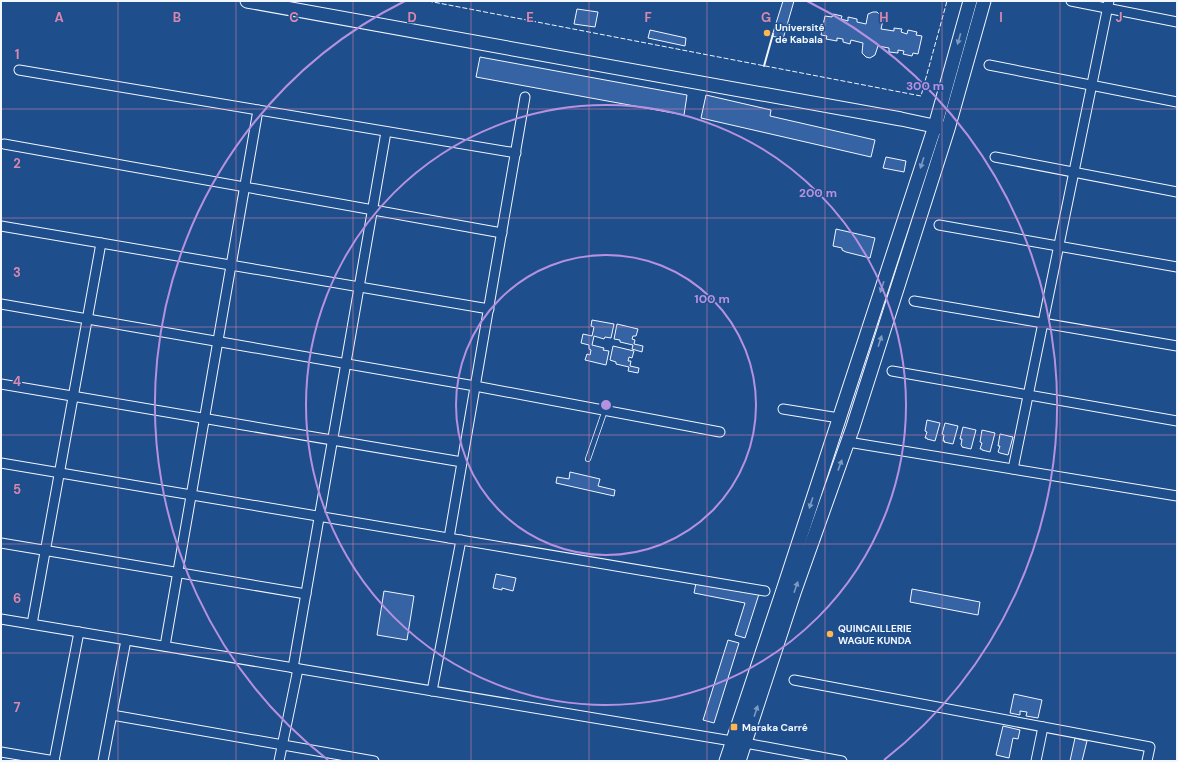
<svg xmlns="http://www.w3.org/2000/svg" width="1178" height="762" viewBox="0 0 1178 762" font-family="'DM Sans',sans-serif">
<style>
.building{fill:#3563a3;stroke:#f2f6ff}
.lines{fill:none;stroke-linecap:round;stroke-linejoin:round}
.lane-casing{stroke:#f2f6ff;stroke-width:6}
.street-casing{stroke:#f2f6ff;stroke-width:11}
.secondary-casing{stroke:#f2f6ff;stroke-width:15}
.lane{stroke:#1f4e8c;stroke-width:4.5}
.street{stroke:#1f4e8c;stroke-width:9}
.secondary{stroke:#1f4e8c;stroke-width:13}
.fence{stroke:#f2f6ff;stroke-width:1;stroke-dasharray:5 2;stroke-linecap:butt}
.wall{stroke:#f2f6ff;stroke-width:2}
.oneway{fill:#7e9ac0}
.grid{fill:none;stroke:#da87ad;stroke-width:1;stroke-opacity:0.55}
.ring{fill:none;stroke:#b691df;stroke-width:2}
.poi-dot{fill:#ffb74d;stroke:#1f4e8c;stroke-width:1.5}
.labels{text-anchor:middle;stroke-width:3;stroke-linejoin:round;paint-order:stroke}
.poi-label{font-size:10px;font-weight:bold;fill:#f2f6ff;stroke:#1f4e8c;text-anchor:start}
.grid-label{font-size:13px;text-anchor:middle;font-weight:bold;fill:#da87ad;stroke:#1f4e8c;stroke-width:3;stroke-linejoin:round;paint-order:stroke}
.centre{fill:#b691df;stroke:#1f4e8c;stroke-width:2}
.ring-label{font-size:12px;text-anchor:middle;font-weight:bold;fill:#b691df;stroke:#1f4e8c;stroke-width:3;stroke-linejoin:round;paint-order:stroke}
</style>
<rect width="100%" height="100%" fill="#1f4e8c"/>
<g class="building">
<polygon points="783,1 794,1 783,39 772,36"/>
<polygon points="577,9 598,12 595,27 574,24"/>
<polygon points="873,12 877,12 882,17 883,20 881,29 894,31 894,28 902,29 901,32 907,34 908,30 917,32 916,35 922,36 918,54 913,53 912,56 903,54 904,51 898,50 898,53 889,52 889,48 878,46 875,55 870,58 866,57 862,53 863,43 851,40 850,44 843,42 843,39 837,38 837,41 826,39 827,36 821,35 825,16 832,17 833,14 842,16 841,19 848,21 848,17 857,19 857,22 866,24 868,14"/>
<polygon points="650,30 686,38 685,46 648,38"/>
<polygon points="480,57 687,95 684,115 476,77"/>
<polygon points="706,95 771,110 770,116 875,140 871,157 701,118"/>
<polygon points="886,157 906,161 904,172 883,168"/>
<polygon points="836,229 875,238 870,258 846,252 842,250 842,248 833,246"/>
<polygon points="592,320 614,324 611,338 605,337 604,339 594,336 592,345 604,348 603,350 609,351 606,365 585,360 587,354 590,355 591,350 589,349 589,345 581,343 583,334 592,336 594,327 591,326"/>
<polygon points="617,324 638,329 636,336 633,336 632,339 635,340 634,344 643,346 642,352 632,349 633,345 620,342 620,340 614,339"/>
<polygon points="613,346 634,351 632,358 629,357 628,361 631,361 630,366 639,368 638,373 628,371 629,367 616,364 616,362 610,360"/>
<polygon points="927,420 940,423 935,441 927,439 927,438 925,438 927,432 925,431"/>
<polygon points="945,423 958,426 953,444 944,442 945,441 943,441 944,435 942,434"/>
<polygon points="963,427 976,430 971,449 962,447 962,446 961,445 962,439 960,439"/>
<polygon points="982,430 995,433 990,452 982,450 982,449 980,449 982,443 980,442"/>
<polygon points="1000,434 1013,437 1008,455 1000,453 998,452 1000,446 998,446"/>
<polygon points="570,472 600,479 598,486 615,490 614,496 556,483 557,477 569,479"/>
<polygon points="496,574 516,578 513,591 502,588 502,590 493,588"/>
<polygon points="696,583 759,594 745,638 735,635 745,603 694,593"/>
<polygon points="912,589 980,602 978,615 910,602"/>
<polygon points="384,591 414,596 407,640 377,635"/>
<polygon points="728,640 739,643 714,723 703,720"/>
<polygon points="1014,694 1042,700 1038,718 1026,716 1027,712 1020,711 1020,715 1010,713"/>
<polygon points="1003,726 1020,730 1018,739 1013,738 1009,758 996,755"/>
<polygon points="1075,738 1087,741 1082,761 1070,761"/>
</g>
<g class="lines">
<defs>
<polyline id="lane" points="588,459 605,410"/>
<g id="street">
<polyline points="1071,1 1177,22"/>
<polyline points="989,65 1177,102"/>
<polyline points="19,70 516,153"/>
<polyline points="4,144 502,233"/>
<polyline points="995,157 1177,192"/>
<polyline points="939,225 1177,267"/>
<polyline points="1,226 489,309"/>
<polyline points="914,301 1177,346"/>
<polyline points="1,304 475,386 720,432"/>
<polyline points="892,371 1177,421"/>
<polyline points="1,384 462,462"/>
<polyline points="783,409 839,418"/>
<polyline points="848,442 1177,496"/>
<polyline points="1,463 765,591"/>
<polyline points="1013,469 1109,1"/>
<polyline points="449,538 525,97"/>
<polyline points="1,543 306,594"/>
<polyline points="1,619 732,741"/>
<polyline points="32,624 101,243"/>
<polyline points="165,646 258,110"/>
<polyline points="293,668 386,132"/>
<polyline points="794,680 1150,747 1147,761"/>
<polyline points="432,691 461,540"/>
<polyline points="112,715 374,761"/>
<polyline points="745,743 842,761"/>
<polyline points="1,752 55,761"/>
<polyline points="54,761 79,632"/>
<polyline points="103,761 126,640"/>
<polyline points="279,761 298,669"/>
<polyline points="1036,761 1043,727"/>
</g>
<g id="secondary">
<polyline points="247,1 901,119 943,128"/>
<polyline points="726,761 784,587 935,126 970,1"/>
<polyline points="739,761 795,590 853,427 948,129 984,1"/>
</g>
</defs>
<use href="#lane" class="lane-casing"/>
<use href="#street" class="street-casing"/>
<use href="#secondary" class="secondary-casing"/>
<use href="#lane" class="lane"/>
<use href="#street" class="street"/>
<use href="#secondary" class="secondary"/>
<polyline class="fence" points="428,1 921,96 947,1"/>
<polyline class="wall" points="764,66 773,34"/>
</g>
<defs><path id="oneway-solid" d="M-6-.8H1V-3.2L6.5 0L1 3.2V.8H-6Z"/></defs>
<g class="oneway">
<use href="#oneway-solid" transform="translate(959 39) rotate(106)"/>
<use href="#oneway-solid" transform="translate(922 163) rotate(108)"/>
<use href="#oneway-solid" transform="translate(882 287) rotate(108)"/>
<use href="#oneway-solid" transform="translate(880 341) rotate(-72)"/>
<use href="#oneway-solid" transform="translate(840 465) rotate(-70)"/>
<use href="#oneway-solid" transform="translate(811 503) rotate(108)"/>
<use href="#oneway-solid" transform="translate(796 587) rotate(-71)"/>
<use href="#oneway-solid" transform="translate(756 711) rotate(-72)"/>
</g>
<path class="grid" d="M118,1v760M236,1v760M353,1v760M471,1v760M589,1v760M707,1v760M825,1v760M942,1v760M1060,1v760M1,109h1176M1,218h1176M1,327h1176M1,435h1176M1,544h1176M1,653h1176"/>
<g class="ring">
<circle cx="606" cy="405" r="150"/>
<circle cx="606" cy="405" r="300"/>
<path d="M328 760A451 451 0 0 1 405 1M807 1A451 451 0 0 1 884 760"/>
</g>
<g class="poi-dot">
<circle cx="767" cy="33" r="4"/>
<circle cx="830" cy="634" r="4"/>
<rect x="730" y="723" width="8" height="8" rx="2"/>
</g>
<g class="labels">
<g class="poi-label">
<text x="775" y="31">Université<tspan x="775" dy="12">de Kabala</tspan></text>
<text x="838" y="632">QUINCAILLERIE<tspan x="838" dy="12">WAGUE KUNDA</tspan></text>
<text x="742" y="731">Maraka Carré</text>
</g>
</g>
<g class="grid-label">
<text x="59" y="22">A</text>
<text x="177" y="22">B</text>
<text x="294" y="22">C</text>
<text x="412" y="22">D</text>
<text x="530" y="22">E</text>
<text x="648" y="22">F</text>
<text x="766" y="22">G</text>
<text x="884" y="22">H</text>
<text x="1001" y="22">I</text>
<text x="1119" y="22">J</text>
<text x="17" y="59">1</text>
<text x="17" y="168">2</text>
<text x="17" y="277">3</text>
<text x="17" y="386">4</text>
<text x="17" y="494">5</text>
<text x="17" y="603">6</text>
<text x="17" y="712">7</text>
</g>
<circle cx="606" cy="405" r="6" class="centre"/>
<g class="ring-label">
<text x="925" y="90">300 m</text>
<text x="818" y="197">200 m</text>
<text x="712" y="303">100 m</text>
</g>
<rect width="1178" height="762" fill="none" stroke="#f2f6ff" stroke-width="4"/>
</svg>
